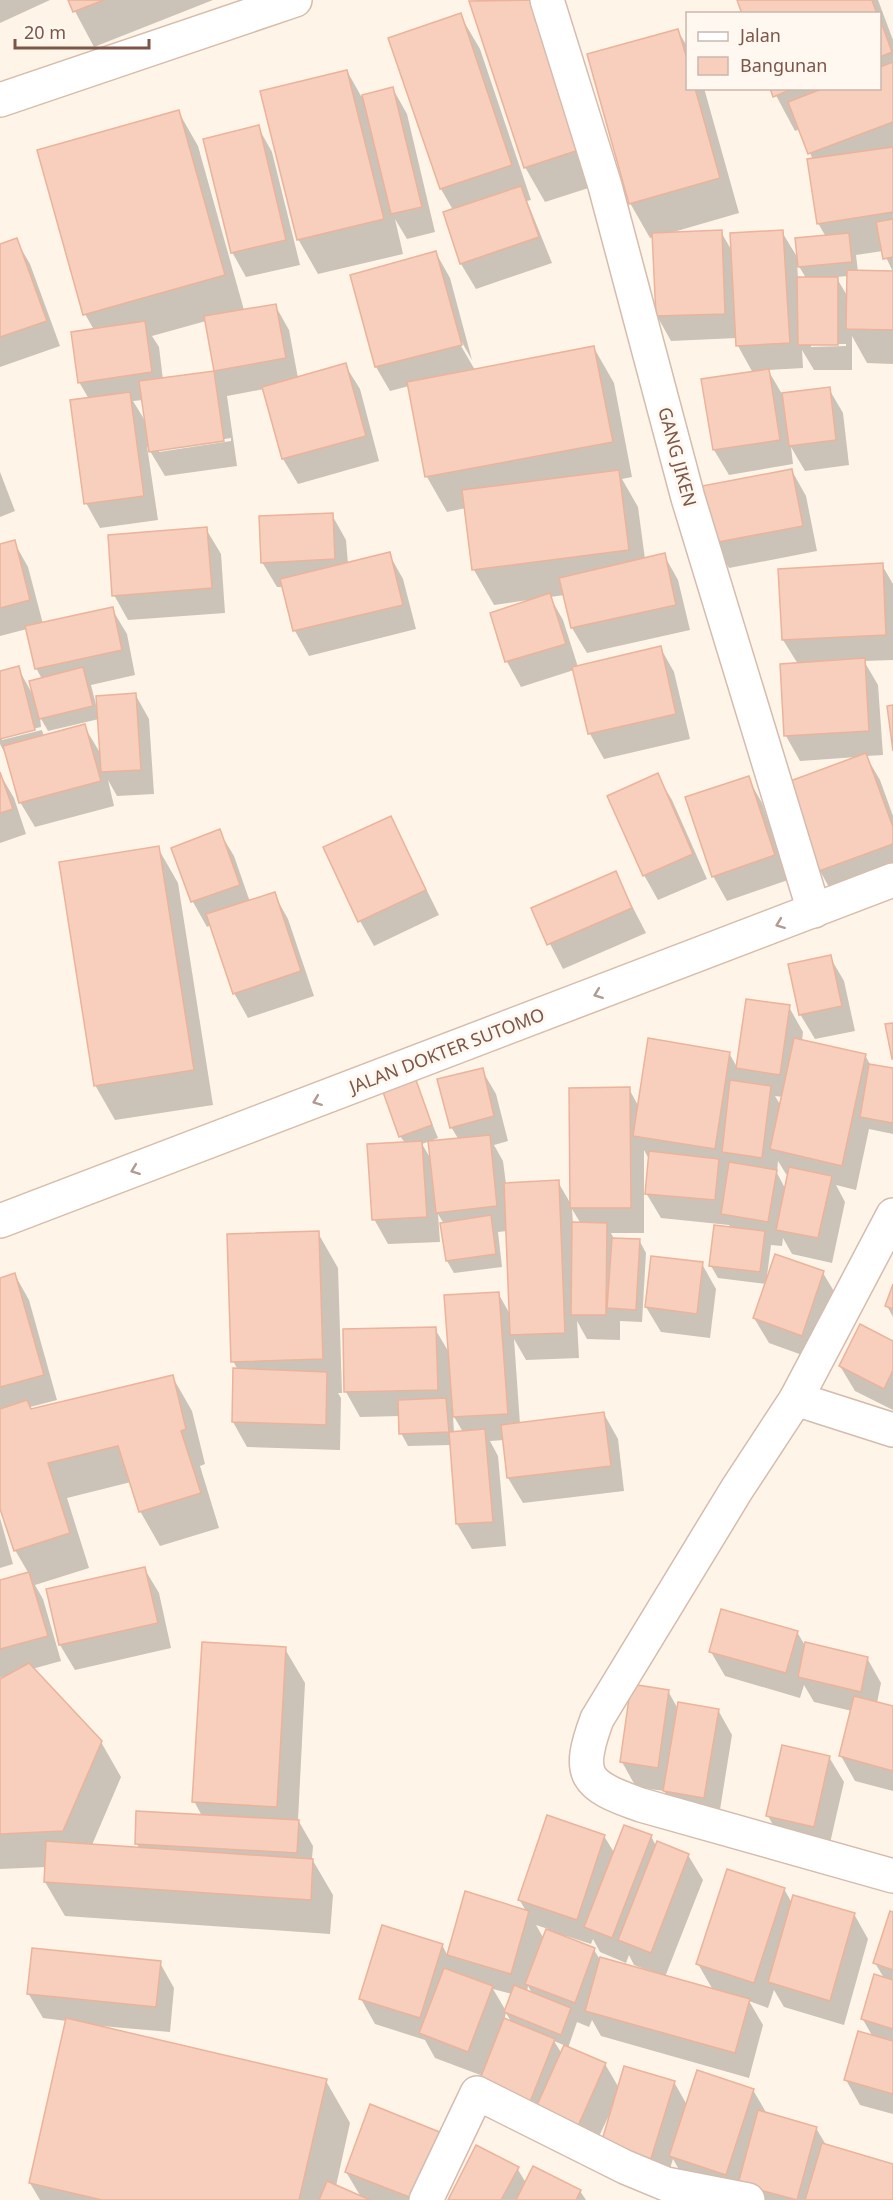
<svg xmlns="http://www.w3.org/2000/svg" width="893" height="2200" viewBox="0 0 893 2200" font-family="'Noto Sans',sans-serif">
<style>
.shadow{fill:#0003;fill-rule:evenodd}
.building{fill:#f7cfbc;stroke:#ebb39b;stroke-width:1.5}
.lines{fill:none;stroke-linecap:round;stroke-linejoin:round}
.minor-casing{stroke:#d5bcae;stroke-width:36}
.secondary-casing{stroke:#d8bcaa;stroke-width:36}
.minor{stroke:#fff;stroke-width:33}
.secondary{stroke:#fff;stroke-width:33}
.oneway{stroke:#b09a91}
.labels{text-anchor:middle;stroke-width:6;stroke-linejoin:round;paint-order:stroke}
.street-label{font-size:18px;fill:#7c5648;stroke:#fff8f0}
</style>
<rect width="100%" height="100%" fill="#fef4e7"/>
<g class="shadow">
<polygon points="0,0 50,0 0,23"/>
<polygon points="69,0 213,0 94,47"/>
<polygon points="477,0 539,0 604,183 545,202 525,167 471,2"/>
<path d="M739,0h139l15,40v232l-10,-21 -27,4 2,17 35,1v91l-26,-1 -15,-27v34h-38l-12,-20 1,18 -35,2 14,24 47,-5 14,24 6,52 -44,6 -14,-24 2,17 -64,11 -15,-25 39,-77 -15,-27 -1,-8 -66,3 -14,-25 -3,-79 -4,1 -20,-35 48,-172 10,17v40h16l35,125 -69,20 51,-1 11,19 50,-19 17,28 27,-23 -8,-14 -5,-63 -13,-31 -5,2 -23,-43h108v-74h-136zM797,263l9,15h-8zM848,276v21l-12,-20zM811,344h35v2l-35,1z"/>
<polygon points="460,15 480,49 531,200 527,201 552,263 476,289 461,264 444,213 453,210 441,189 390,39"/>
<polygon points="347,71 361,96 393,89 407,114 435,232 407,239 395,219 403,254 318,274 298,239"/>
<path d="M178,111l20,35 46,164 31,-5 14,25 9,48 47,-13 15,24 19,72 -81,23 -15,-25 -19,-70 -37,7 10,70 -72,10 -18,-30 11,74 -58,8 -14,-25 3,-104 -10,-17 15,-52 -9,-16zM206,321l9,51 -52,8 -4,-33 -7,-11zM143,400l4,24 -14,-23zM231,438v3l-72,11v-3z"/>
<polygon points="258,127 272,152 300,265 246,277 232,252"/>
<polygon points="16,240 30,264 60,346 0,367 0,245"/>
<polygon points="436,253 450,278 472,360 459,337 457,339 475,370 594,348 614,383 632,477 622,479 638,507 645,559 664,555 678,580 690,630 587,653 572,628 565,595 550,597 563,620 578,667 660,647 674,672 690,739 604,759 590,734 574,670 521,687 507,662 491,614 528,600 494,605 474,570 466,508 447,512 427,477 409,386 390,391 376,367"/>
<polygon points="792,471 806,496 817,551 729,568 714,543"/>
<polygon points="0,472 15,511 0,517"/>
<polygon points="332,515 346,540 348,564 389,554 403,579 416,629 309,656 295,631 283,587 277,587 262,562"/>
<polygon points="206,529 221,554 225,613 128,620 114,595"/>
<path d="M14,542l14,25 15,57 69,-15 15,25 8,41 -44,10 6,24 38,-15 14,25 5,75 -37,2 -9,-16 6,26 -79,21 -15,-25 -12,-43 -8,-15v-72l18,-4 15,27 9,-16 -6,-11 -9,-39 -27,7v-90zM40,717l8,14 51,-12 3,37 -18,-30 -40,11 -2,-7 -40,10v-4l39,-9z"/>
<polygon points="882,565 893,584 893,660 864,661 878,685 883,755 866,756 880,780 893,816 893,874 834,896 820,871 787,783 857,757 800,761 786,736 798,664 783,640"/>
<polygon points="0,774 14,798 26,834 0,843"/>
<polygon points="657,775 672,800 707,879 658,900 644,875"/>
<polygon points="748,778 762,803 788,880 727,901 713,876"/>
<polygon points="391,818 439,915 374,946 360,921"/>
<polygon points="219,831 234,856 250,902 274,894 288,919 314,996 248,1018 234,993 211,925 207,927 193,902 173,848"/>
<polygon points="158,848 178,883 213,1105 115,1120 95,1085"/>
<polygon points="615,873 646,933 563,969 532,909"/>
<polygon points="830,957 844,981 855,1031 815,1039 800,1014"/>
<path d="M747,1001l42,6 14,25 -1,9 63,14 6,11 22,3v65l-24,-5 -13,61 -20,-5 9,17 -13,61 -40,-9 -9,-16 -1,8 -11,-1 -4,31 56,-3 15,25 -22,62 -47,-17 -15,-25 12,-34 -48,-6 -7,-12 20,-38 -2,-3 -68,-7 -15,-25 4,-32 -6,-11v83h-33l3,6 25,1 7,13 -4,69 -22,-1v19l-33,-1 -10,-18 2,37 -53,2 -12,-21 6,85 84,-10 14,25 6,52 -101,12 -15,-25 -4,-38 -14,1 8,15 8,90 -34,3 -15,-25 -6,-79 -43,1 -7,-13 -1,-17 -40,1 -14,-25 89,-63 15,25 48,-61 13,23 -4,-85 -9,1 4,35 -48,6 -7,-12 -3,-37 -6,-10 2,28 -52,2 -14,-25 31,-76 -5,-7 15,-54 23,56 -16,6 10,17 27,-21 -8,-13 31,-57 14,24 12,47 -14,4 9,16 3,23 52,-2 14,24 57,-117 10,18 90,-54 9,16zM775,1096l8,1 -2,9zM778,1161l8,13 3,1 -3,15 -9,-17zM572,1209l9,15h-8zM453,1415l10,17 -9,1z"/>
<polygon points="318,1233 338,1268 342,1393 338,1393 341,1398 340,1450 247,1447 233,1422 238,1370 233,1361"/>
<polygon points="702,1264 716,1289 710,1338 661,1332 646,1307"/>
<polygon points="15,1275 29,1300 57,1400 30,1407 32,1410 172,1376 192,1411 205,1464 200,1466 219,1528 160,1546 140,1511 131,1482 67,1498 89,1568 35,1585 43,1599 61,1661 32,1669 101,1742 121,1777 92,1845 140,1849 136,1843 202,1816 194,1801 285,1649 305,1683 298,1820 313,1846 312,1859 333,1895 330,1934 65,1916 45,1882 46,1867 0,1869 0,1681 5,1676 0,1678 0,1582 29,1574 15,1550 0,1504 0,1279"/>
<polygon points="893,1288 893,1317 887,1306"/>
<polygon points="893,1342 893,1410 855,1391 840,1366"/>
<polygon points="0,1518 13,1564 0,1568"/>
<polygon points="144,1568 159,1593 171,1648 75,1670 60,1645 48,1590"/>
<polygon points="797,1632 806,1647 867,1658 881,1683 877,1703 893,1707 893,1791 855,1781 841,1756 852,1711 814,1702 804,1685 800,1698 725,1676 711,1652"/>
<polygon points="668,1691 678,1709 718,1710 732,1735 718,1822 679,1816 664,1791 636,1787 622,1762"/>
<polygon points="829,1757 844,1782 828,1852 782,1841 768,1816"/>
<path d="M604,1836l11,18 36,-18 5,10 32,9 15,25 -38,97 48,13 -15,-26 86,-75 8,14 62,11 14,25 -24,86 -60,-18 -10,-17 -6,18 -19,-7 14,24 -14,53 -148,-42 -9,-16 -3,7 -12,-5 -9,26 37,16 14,24 55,-6 13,23 66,-15 14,24 49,14 10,17 67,20v35h-145l-63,-20 -12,-21 -9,28 -50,-82 -25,52 -106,-81 -48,-18 -10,-18 -50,-16 -14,-25 81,-54 6,11 18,-63 60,18 -7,-12zM536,1925l12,4 -4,10zM566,1936l25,8 2,-5 7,13 26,11 3,-8 5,10 10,4v2l-45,-13 -5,-8 -29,-12zM528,1986l5,9 -6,-3zM493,1989l19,5 -6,17zM506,2013l6,10 -8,-3zM554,2041l12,5 -4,8z"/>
<polygon points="893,1914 893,2114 860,2105 846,2080 873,2037 862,2018 884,1978 875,1963"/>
<polygon points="160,1963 174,1988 170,2032 90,2025 326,2081 350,2123 336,2186 361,2197 346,2172 440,2200 40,2200 30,2183 67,2021 43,2018 28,1993"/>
<polygon points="517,2168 526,2183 580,2191 586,2200 449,2200"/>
</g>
<g class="building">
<polygon points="68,0 104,0 73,12"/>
<polygon points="536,0 585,148 524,168 469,1"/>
<polygon points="737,0 872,0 877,14 742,14"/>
<polygon points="461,13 512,165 440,189 388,38"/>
<polygon points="880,19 892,52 880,57"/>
<polygon points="678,29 688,62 688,88 695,88 720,178 629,204 587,54"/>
<polygon points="893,62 893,122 808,154 788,102 824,88 880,88 880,67"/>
<polygon points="347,70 384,219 297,240 260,91"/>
<polygon points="393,87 422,207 391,214 362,95"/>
<polygon points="770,88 795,88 773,97"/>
<polygon points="179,110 225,275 83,315 37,150"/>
<polygon points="259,125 286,240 231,253 203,139"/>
<polygon points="893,147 893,212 817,224 807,159"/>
<polygon points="521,186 539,237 460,264 443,212"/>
<polygon points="893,219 893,257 883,259 876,222"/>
<polygon points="722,230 725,314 656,316 652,233"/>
<polygon points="783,230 790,343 736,346 730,233"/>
<polygon points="849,233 852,262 798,267 795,238"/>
<polygon points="17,238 47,321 0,337 0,244"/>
<polygon points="436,251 462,345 375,367 350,275"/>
<polygon points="847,270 893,271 893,330 846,329"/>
<polygon points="797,277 838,277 838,345 798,345"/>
<polygon points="276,304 286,358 214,371 204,316"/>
<polygon points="145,321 152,372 78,383 71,332"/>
<polygon points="594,346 613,442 425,477 407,382"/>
<polygon points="346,363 366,436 282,459 262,387"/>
<polygon points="769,369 780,440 713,450 701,379"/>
<polygon points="214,371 224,441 149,452 139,381"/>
<polygon points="830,387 836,440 789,446 782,393"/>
<polygon points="130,392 144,496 84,504 70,400"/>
<polygon points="792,469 803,526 713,543 702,486"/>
<polygon points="619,470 629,550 472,570 462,490"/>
<polygon points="333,513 335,559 261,563 259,516"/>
<polygon points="207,527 212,588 112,596 108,535"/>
<polygon points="15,540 30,600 0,608 0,544"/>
<polygon points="390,552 403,605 293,631 280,579"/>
<polygon points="665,553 676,605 571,628 559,578"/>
<polygon points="883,563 886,635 782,640 778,569"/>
<polygon points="550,593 566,644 505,662 490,613"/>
<polygon points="113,607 122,650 35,669 25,626"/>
<polygon points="661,646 676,714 588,734 572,667"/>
<polygon points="865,658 869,731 784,736 780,664"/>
<polygon points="19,666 35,730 0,739 0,671"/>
<polygon points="83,667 93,706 39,719 29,681"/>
<polygon points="136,693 141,770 101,772 96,696"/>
<polygon points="893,705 893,751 887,706"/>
<polygon points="85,724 101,781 19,803 3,746"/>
<polygon points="866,753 893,827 893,844 819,871 785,783"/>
<polygon points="0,772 13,809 0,813"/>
<polygon points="658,773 693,854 643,876 607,796"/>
<polygon points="749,776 775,855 712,877 685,797"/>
<polygon points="391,816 426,890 358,922 323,847"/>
<polygon points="220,829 240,885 191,902 171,848"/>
<polygon points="159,846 194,1070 94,1086 59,862"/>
<polygon points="616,871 632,908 547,945 531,908"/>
<polygon points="275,892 301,971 233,994 206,914"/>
<polygon points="831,955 842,1006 799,1015 788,964"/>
<polygon points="746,999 790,1005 780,1075 736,1068"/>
<polygon points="893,1023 893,1059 892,1059 885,1024"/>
<polygon points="648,1038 730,1052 715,1149 633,1136"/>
<polygon points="794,1038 866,1054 842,1166 770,1149"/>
<polygon points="869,1064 893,1068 893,1123 860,1117"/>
<polygon points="483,1068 494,1116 450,1128 437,1079"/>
<polygon points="416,1080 432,1125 399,1137 383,1092"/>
<polygon points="730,1080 771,1086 762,1158 722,1152"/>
<polygon points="630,1087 631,1208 570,1208 569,1088"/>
<polygon points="490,1135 497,1206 436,1213 428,1141"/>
<polygon points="422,1141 427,1217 372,1220 367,1144"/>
<polygon points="649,1151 719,1159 715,1200 645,1194"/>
<polygon points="729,1162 777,1170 768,1222 721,1214"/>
<polygon points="789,1167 832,1176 818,1238 776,1230"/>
<polygon points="559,1180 565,1333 510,1335 504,1183"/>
<polygon points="491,1215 496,1254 446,1261 440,1223"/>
<polygon points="572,1222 607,1223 606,1315 571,1315"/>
<polygon points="714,1225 765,1231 760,1272 709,1266"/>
<polygon points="319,1231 323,1359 231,1362 227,1234"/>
<polygon points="612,1238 640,1239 636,1310 607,1308"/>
<polygon points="775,1254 824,1271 802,1336 753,1318"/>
<polygon points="651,1256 703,1262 697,1314 645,1307"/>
<polygon points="15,1273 44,1375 0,1387 0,1278"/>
<polygon points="893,1284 893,1309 885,1306"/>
<polygon points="499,1292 508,1414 453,1417 444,1295"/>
<polygon points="860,1324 893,1341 893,1370 884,1389 839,1366"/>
<polygon points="436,1327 438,1390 344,1392 343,1329"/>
<polygon points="233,1368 327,1372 326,1425 232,1422"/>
<polygon points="173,1375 186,1429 181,1431 201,1493 139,1512 118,1446 48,1463 70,1533 14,1551 0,1509 0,1409 27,1400 31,1409"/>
<polygon points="446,1398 449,1432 399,1434 398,1400"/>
<polygon points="604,1412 611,1466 507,1478 501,1425"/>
<polygon points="485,1429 493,1522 456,1524 449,1432"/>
<polygon points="145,1567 158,1623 59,1645 46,1589"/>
<polygon points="29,1572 48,1636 0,1649 0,1580"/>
<polygon points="721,1609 798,1631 786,1673 709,1652"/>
<polygon points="202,1642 286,1647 277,1807 192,1802"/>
<polygon points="805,1642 868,1657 861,1692 798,1677"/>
<polygon points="29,1663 102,1741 63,1831 0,1834 0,1679"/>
<polygon points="631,1684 669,1690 658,1768 620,1762"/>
<polygon points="854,1696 893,1706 893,1771 839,1756"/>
<polygon points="678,1702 719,1709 704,1798 663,1791"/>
<polygon points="782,1745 830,1756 814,1827 766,1816"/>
<polygon points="136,1811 299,1820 297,1853 135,1844"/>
<polygon points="547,1815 605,1835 577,1920 518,1900"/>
<polygon points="624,1825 652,1835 612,1938 584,1927"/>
<polygon points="46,1841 313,1859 311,1900 44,1882"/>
<polygon points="657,1841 689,1854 651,1953 618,1940"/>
<polygon points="727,1869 785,1888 754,1983 696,1964"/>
<polygon points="465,1891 529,1911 511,1974 447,1955"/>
<polygon points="793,1895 855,1913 830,2001 768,1982"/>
<polygon points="890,1911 893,1912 893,1970 873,1963"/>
<polygon points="382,1925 443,1944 420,2018 359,1999"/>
<polygon points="546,1929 595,1948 575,2003 525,1984"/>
<polygon points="32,1948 161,1961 156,2007 27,1994"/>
<polygon points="600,1957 750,1999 735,2053 585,2011"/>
<polygon points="444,1968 493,1986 468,2052 419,2033"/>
<polygon points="874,1974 893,1980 893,2029 861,2019"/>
<polygon points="514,1985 571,2008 561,2035 504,2012"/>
<polygon points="66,2018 327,2079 299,2200 102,2200 29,2183"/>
<polygon points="504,2018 555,2039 526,2112 475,2092"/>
<polygon points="858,2031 893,2041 893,2094 844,2080"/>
<polygon points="564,2045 606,2063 575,2133 533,2114"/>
<polygon points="624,2066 675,2081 650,2162 600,2147"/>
<polygon points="697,2070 754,2089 726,2175 669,2156"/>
<polygon points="370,2104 442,2133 417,2200 345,2172"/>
<polygon points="758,2110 817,2127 797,2200 738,2184"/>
<polygon points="822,2143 893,2164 893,2200 805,2200"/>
<polygon points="476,2145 519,2167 501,2200 448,2200"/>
<polygon points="533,2166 581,2190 576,2200 516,2200"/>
<polygon points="327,2181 370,2200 319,2200"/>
</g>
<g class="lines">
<defs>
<g id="minor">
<polyline points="547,0 605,186 688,498 814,911"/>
<path d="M893,1215l-97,184 -59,90 -140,230c-21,57 -13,66 44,86l252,71"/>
<polyline points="796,1399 893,1430"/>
<polyline points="426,2200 477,2093 625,2167 666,2184 748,2200"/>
</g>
<g id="secondary">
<polyline points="0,100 295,0"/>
<polyline points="0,1221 893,880"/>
</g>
</defs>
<use href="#minor" class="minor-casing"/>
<use href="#secondary" class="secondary-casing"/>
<use href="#minor" class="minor"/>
<use href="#secondary" class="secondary"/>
</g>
<defs><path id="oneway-chevron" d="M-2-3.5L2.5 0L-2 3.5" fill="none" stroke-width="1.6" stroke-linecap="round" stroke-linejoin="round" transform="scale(1.5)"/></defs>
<g class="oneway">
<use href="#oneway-chevron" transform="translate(780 924) rotate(159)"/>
<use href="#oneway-chevron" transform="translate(598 994) rotate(159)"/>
<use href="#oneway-chevron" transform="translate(317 1101) rotate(159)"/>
<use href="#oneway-chevron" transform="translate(135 1170) rotate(159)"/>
</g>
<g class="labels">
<g class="street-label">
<text transform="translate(677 457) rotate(75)" y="6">GANG JIKEN</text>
<text transform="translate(447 1051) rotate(-21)" y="6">JALAN DOKTER SUTOMO</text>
</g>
</g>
<rect x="686" y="12" width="195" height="78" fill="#fff8f0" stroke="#cbb7ad" stroke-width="1.5"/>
<rect x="698" y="32" width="30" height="9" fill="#ffffff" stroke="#cbb7ad" stroke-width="1.5"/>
<text x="740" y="42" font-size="18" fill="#7c5648">Jalan</text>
<rect x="698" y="57" width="30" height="18" fill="#f7cfbc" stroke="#cbb7ad" stroke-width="1.5"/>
<text x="740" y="72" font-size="18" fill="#7c5648">Bangunan</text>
<path d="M15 39v9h134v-9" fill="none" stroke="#7c5648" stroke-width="3"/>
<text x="24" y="39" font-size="18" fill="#7c5648" stroke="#fff8f0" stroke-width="4.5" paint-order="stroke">20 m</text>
</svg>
